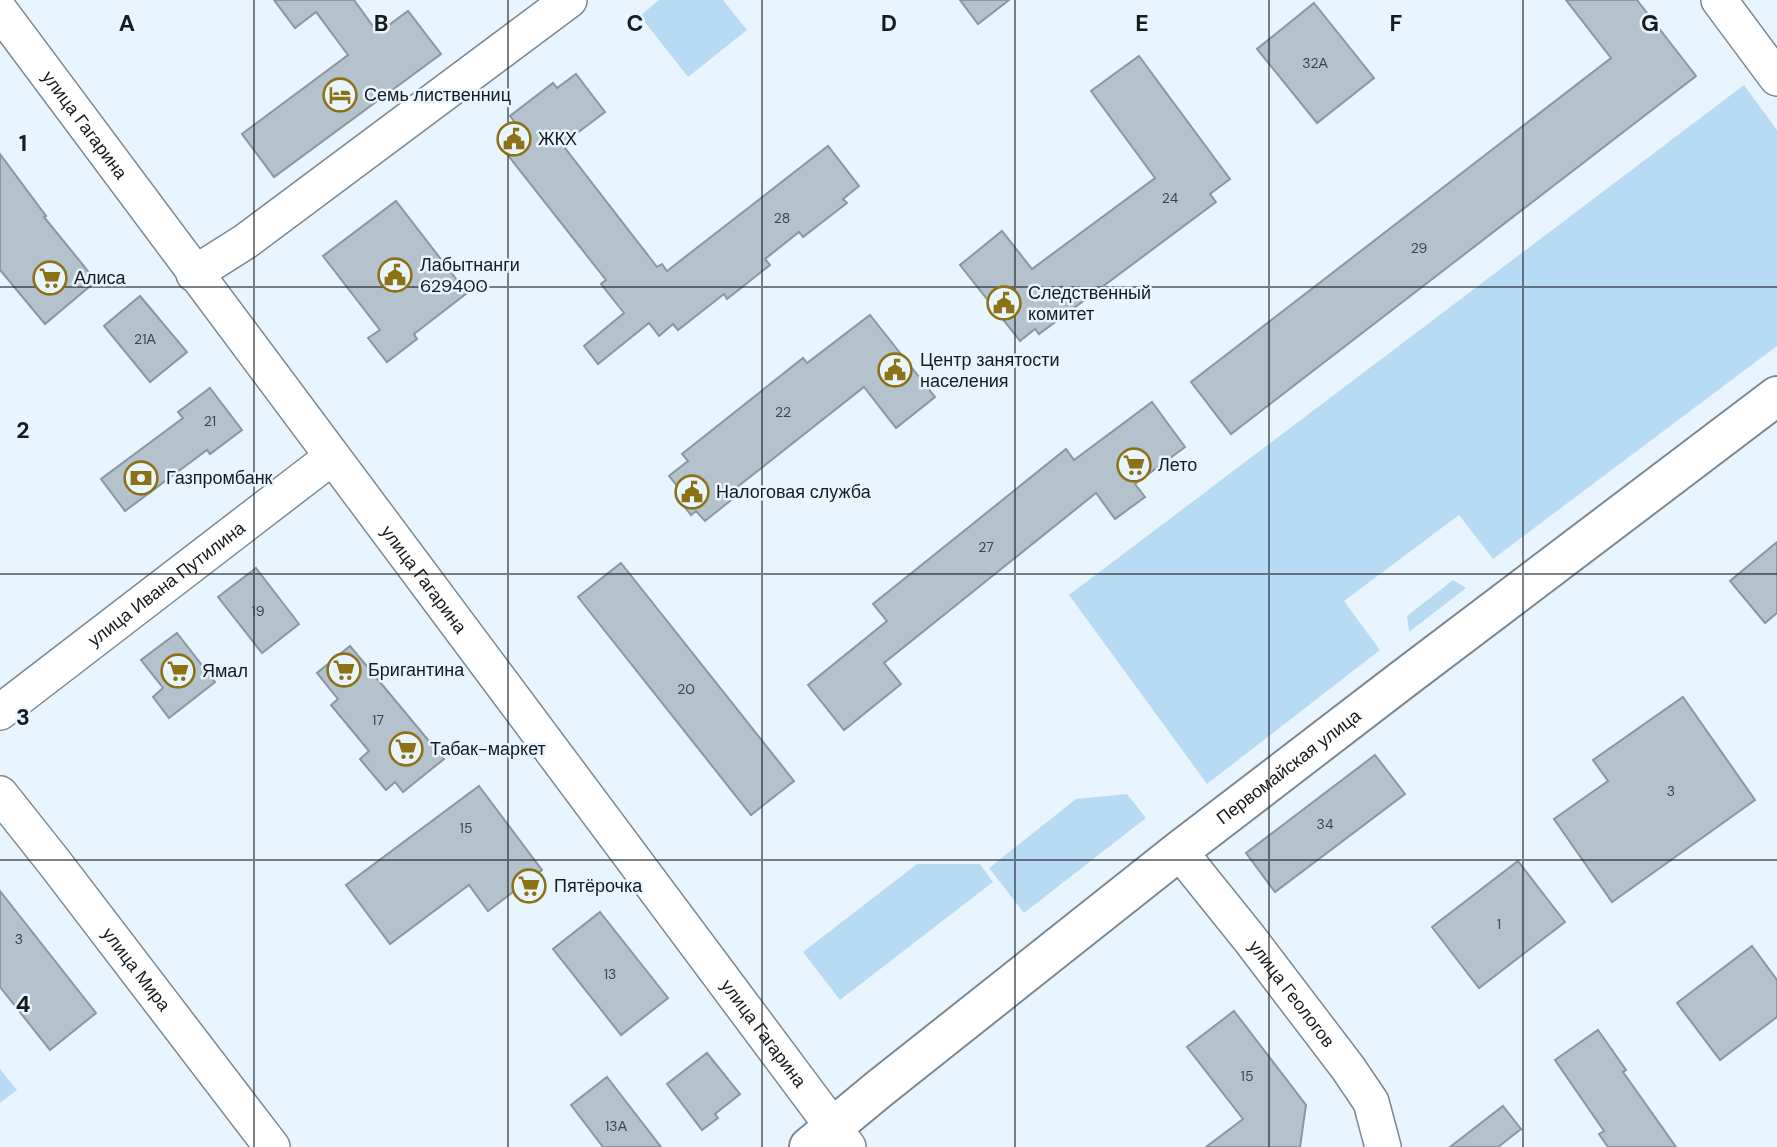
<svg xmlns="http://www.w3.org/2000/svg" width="1777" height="1147" viewBox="0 0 1777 1147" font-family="'DM Sans',sans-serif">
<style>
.green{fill:#b8dbf4}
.building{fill:#b4c2cd;stroke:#8a97a1;stroke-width:2}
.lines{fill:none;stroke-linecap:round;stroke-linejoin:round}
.minor-casing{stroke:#7b8892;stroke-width:38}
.major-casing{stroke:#7b8892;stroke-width:42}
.minor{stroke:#fff;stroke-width:35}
.major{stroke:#fff;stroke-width:38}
.grid{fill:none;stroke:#161b1f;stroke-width:2;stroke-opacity:0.55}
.labels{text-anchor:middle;stroke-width:5;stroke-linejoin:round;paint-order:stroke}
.number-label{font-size:14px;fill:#3e454a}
.poi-label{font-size:18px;fill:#161b1f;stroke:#e9f5fe;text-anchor:start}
.street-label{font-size:18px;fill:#161b1f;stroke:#e9f5fe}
.grid-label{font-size:23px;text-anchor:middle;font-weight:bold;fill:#161b1f;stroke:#e9f5fe;stroke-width:5;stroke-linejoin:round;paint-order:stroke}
</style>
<rect width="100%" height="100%" fill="#e9f5fe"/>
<g class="green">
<polygon points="659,0 723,0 747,30 688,77 640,16"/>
<polygon points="1744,85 1777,130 1777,346 1493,559 1459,515 1344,601 1380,650 1207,784 1069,595"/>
<polygon points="1453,580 1466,588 1409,632 1407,616"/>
<polygon points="1127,794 1146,818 1024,913 989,868 1076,799"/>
<polygon points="917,864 980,864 993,882 840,1000 803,952"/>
<polygon points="0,1069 17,1090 0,1103"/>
</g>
<g class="building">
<polygon points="274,0 354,0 378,33 408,11 441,54 274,177 242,134 348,55 316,12 295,28"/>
<polygon points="960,0 1009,0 978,24"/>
<polygon points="1566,0 1637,0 1696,76 1231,434 1191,382 1611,58"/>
<polygon points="1314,3 1374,78 1317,123 1257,49"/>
<polygon points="1139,56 1230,179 1210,194 1216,202 1039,334 1035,329 1020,341 960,265 1002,231 1032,269 1155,178 1091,91"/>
<polygon points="576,74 605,112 568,140 571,143 565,148 657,267 662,264 667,271 828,146 859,186 843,199 847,203 803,237 799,232 765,259 770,265 727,299 724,294 678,330 673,324 659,336 649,323 598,364 584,346 624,313 601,284 606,280 507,154 512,150 501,137 517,125 510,116 553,83 557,88"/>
<polygon points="0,154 46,216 44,217 96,281 45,324 0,270"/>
<polygon points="396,201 467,293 414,334 417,339 387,362 368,338 380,330 323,256"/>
<polygon points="140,296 187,352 150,382 104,326"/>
<polygon points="870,315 935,397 896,428 864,387 736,488 740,493 705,521 696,511 691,515 676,496 682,492 669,476 688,461 682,454 803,358 807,363"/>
<polygon points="210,388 242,430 210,454 207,450 125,511 101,479 183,418 178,412"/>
<polygon points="1152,402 1185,447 1135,484 1145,497 1115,519 1096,493 884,663 901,684 844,730 808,685 887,621 873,604 1066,449 1074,460"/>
<polygon points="1777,542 1777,613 1765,623 1730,581"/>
<polygon points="621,563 794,781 751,815 578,597"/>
<polygon points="256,568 299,624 262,653 218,597"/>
<polygon points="177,633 215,682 169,718 153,697 163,688 141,660"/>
<polygon points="350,646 444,759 403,792 395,782 386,790 360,759 369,751 331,705 338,699 317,673"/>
<polygon points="1683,697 1755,800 1612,902 1554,819 1608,781 1593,760"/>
<polygon points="1375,755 1405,794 1275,892 1246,853"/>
<polygon points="479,786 542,870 488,911 469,885 390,944 346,885"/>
<polygon points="1518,861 1565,922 1479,988 1432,927"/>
<polygon points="0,891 96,1013 50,1050 0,987"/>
<polygon points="600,912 668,998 621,1035 553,949"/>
<polygon points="1752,946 1777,980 1777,1017 1720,1060 1677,1003"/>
<polygon points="1234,1011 1306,1105 1300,1147 1206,1147 1243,1119 1187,1047"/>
<polygon points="1598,1030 1626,1070 1623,1072 1676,1147 1608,1147 1599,1134 1604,1131 1555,1060"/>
<polygon points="707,1053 740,1094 715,1114 718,1118 702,1130 667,1084"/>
<polygon points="607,1077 661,1147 603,1147 571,1105"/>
<polygon points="1503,1106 1521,1129 1498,1147 1450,1147"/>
</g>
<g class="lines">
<defs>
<g id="minor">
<polyline points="1719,0 1777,78"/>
<path id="s1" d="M0,11c281,380 566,757 848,1136"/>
<polyline points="194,274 246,241 569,0"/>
<path id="s2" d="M0,712l332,-255"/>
<path id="s3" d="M0,794l54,68 218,285"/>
<path id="s4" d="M1179,851l70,87 99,130 23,34 12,45"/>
</g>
<g id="major">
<path id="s5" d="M809,1147l70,-58 300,-238 223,-171 375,-284"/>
</g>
</defs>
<use href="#minor" class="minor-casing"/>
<use href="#major" class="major-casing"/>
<use href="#minor" class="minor"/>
<use href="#major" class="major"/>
</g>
<path class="grid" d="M254,0v1147M508,0v1147M762,0v1147M1015,0v1147M1269,0v1147M1523,0v1147M0,287h1777M0,574h1777M0,860h1777"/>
<defs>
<symbol id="hotel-ring" viewBox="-11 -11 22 22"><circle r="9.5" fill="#e9f5fe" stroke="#8d7115" stroke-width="1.5"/><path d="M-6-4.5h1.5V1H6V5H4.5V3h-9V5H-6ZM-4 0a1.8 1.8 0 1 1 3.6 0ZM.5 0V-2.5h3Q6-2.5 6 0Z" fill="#8d7115"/></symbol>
<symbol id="civic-ring" viewBox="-11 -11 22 22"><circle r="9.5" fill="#e9f5fe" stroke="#8d7115" stroke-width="1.5"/><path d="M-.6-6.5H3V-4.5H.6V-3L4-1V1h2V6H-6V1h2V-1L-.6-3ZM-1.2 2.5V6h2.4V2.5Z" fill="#8d7115"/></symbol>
<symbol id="supermarket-ring" viewBox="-11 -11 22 22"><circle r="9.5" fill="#e9f5fe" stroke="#8d7115" stroke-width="1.5"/><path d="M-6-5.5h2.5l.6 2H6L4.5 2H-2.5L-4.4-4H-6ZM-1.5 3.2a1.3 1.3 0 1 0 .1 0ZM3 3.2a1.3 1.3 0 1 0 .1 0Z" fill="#8d7115"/></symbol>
<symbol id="bank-ring" viewBox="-11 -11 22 22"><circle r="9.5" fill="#e9f5fe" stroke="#8d7115" stroke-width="1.5"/><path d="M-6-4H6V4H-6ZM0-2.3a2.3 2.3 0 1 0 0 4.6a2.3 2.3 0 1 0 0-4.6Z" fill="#8d7115"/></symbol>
</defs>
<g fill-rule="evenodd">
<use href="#hotel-ring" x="321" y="76" width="38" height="38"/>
<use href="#civic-ring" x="495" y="120" width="38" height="38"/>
<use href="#civic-ring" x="376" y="256" width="38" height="38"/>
<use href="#supermarket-ring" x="31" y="259" width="38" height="38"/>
<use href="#civic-ring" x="985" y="284" width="38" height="38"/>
<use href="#civic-ring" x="876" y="351" width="38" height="38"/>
<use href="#supermarket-ring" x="1115" y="446" width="38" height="38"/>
<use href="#bank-ring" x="122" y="459" width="38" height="38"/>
<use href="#civic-ring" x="673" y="473" width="38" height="38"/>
<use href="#supermarket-ring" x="325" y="651" width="38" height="38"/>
<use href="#supermarket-ring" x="159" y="652" width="38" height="38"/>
<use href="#supermarket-ring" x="387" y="730" width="38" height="38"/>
<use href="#supermarket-ring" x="510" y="867" width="38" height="38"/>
</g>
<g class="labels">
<g class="number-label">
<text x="1315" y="68">32А</text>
<text x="1170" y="203">24</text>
<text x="782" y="223">28</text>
<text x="1419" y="253">29</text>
<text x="145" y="344">21А</text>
<text x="783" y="417">22</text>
<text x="210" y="426">21</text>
<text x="986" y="552">27</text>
<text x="258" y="616">19</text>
<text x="686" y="694">20</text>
<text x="378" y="725">17</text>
<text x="1671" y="796">3</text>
<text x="1325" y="829">34</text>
<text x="466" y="833">15</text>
<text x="1499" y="929">1</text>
<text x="19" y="944">3</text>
<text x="610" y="979">13</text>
<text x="1247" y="1081">15</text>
<text x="616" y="1131">13А</text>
</g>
<g class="poi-label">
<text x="364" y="101">Семь лиственниц</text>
<text x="538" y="145">ЖКХ</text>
<text x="420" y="271">Лабытнанги<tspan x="420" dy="21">629400</tspan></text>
<text x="74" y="284">Алиса</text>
<text x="1028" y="299">Следственный<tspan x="1028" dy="21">комитет</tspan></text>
<text x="920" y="366">Центр занятости<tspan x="920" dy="21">населения</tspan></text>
<text x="1158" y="471">Лето</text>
<text x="166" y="484">Газпромбанк</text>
<text x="716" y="498">Налоговая служба</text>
<text x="368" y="676">Бригантина</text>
<text x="202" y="677">Ямал</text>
<text x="430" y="755">Табак-маркет</text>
<text x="554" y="892">Пятёрочка</text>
</g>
<g class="street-label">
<text dy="6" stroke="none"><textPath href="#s1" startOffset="142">улица Гагарина</textPath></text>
<text dy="6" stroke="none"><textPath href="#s1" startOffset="709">улица Гагарина</textPath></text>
<text dy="6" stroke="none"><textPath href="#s2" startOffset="210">улица Ивана Путилина</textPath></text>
<text dy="6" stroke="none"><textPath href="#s5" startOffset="612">Первомайская улица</textPath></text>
<text dy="6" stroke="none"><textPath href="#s3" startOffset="222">улица Мира</textPath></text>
<text dy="6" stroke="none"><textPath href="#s4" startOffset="182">улица Геологов</textPath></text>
<text dy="6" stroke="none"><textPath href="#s1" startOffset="1276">улица Гагарина</textPath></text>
</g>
</g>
<g class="grid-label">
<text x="127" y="31">A</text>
<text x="381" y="31">B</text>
<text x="635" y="31">C</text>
<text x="889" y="31">D</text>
<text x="1142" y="31">E</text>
<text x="1396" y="31">F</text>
<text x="1650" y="31">G</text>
<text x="23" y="151">1</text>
<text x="23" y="438">2</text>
<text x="23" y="725">3</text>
<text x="23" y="1012">4</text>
</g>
</svg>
